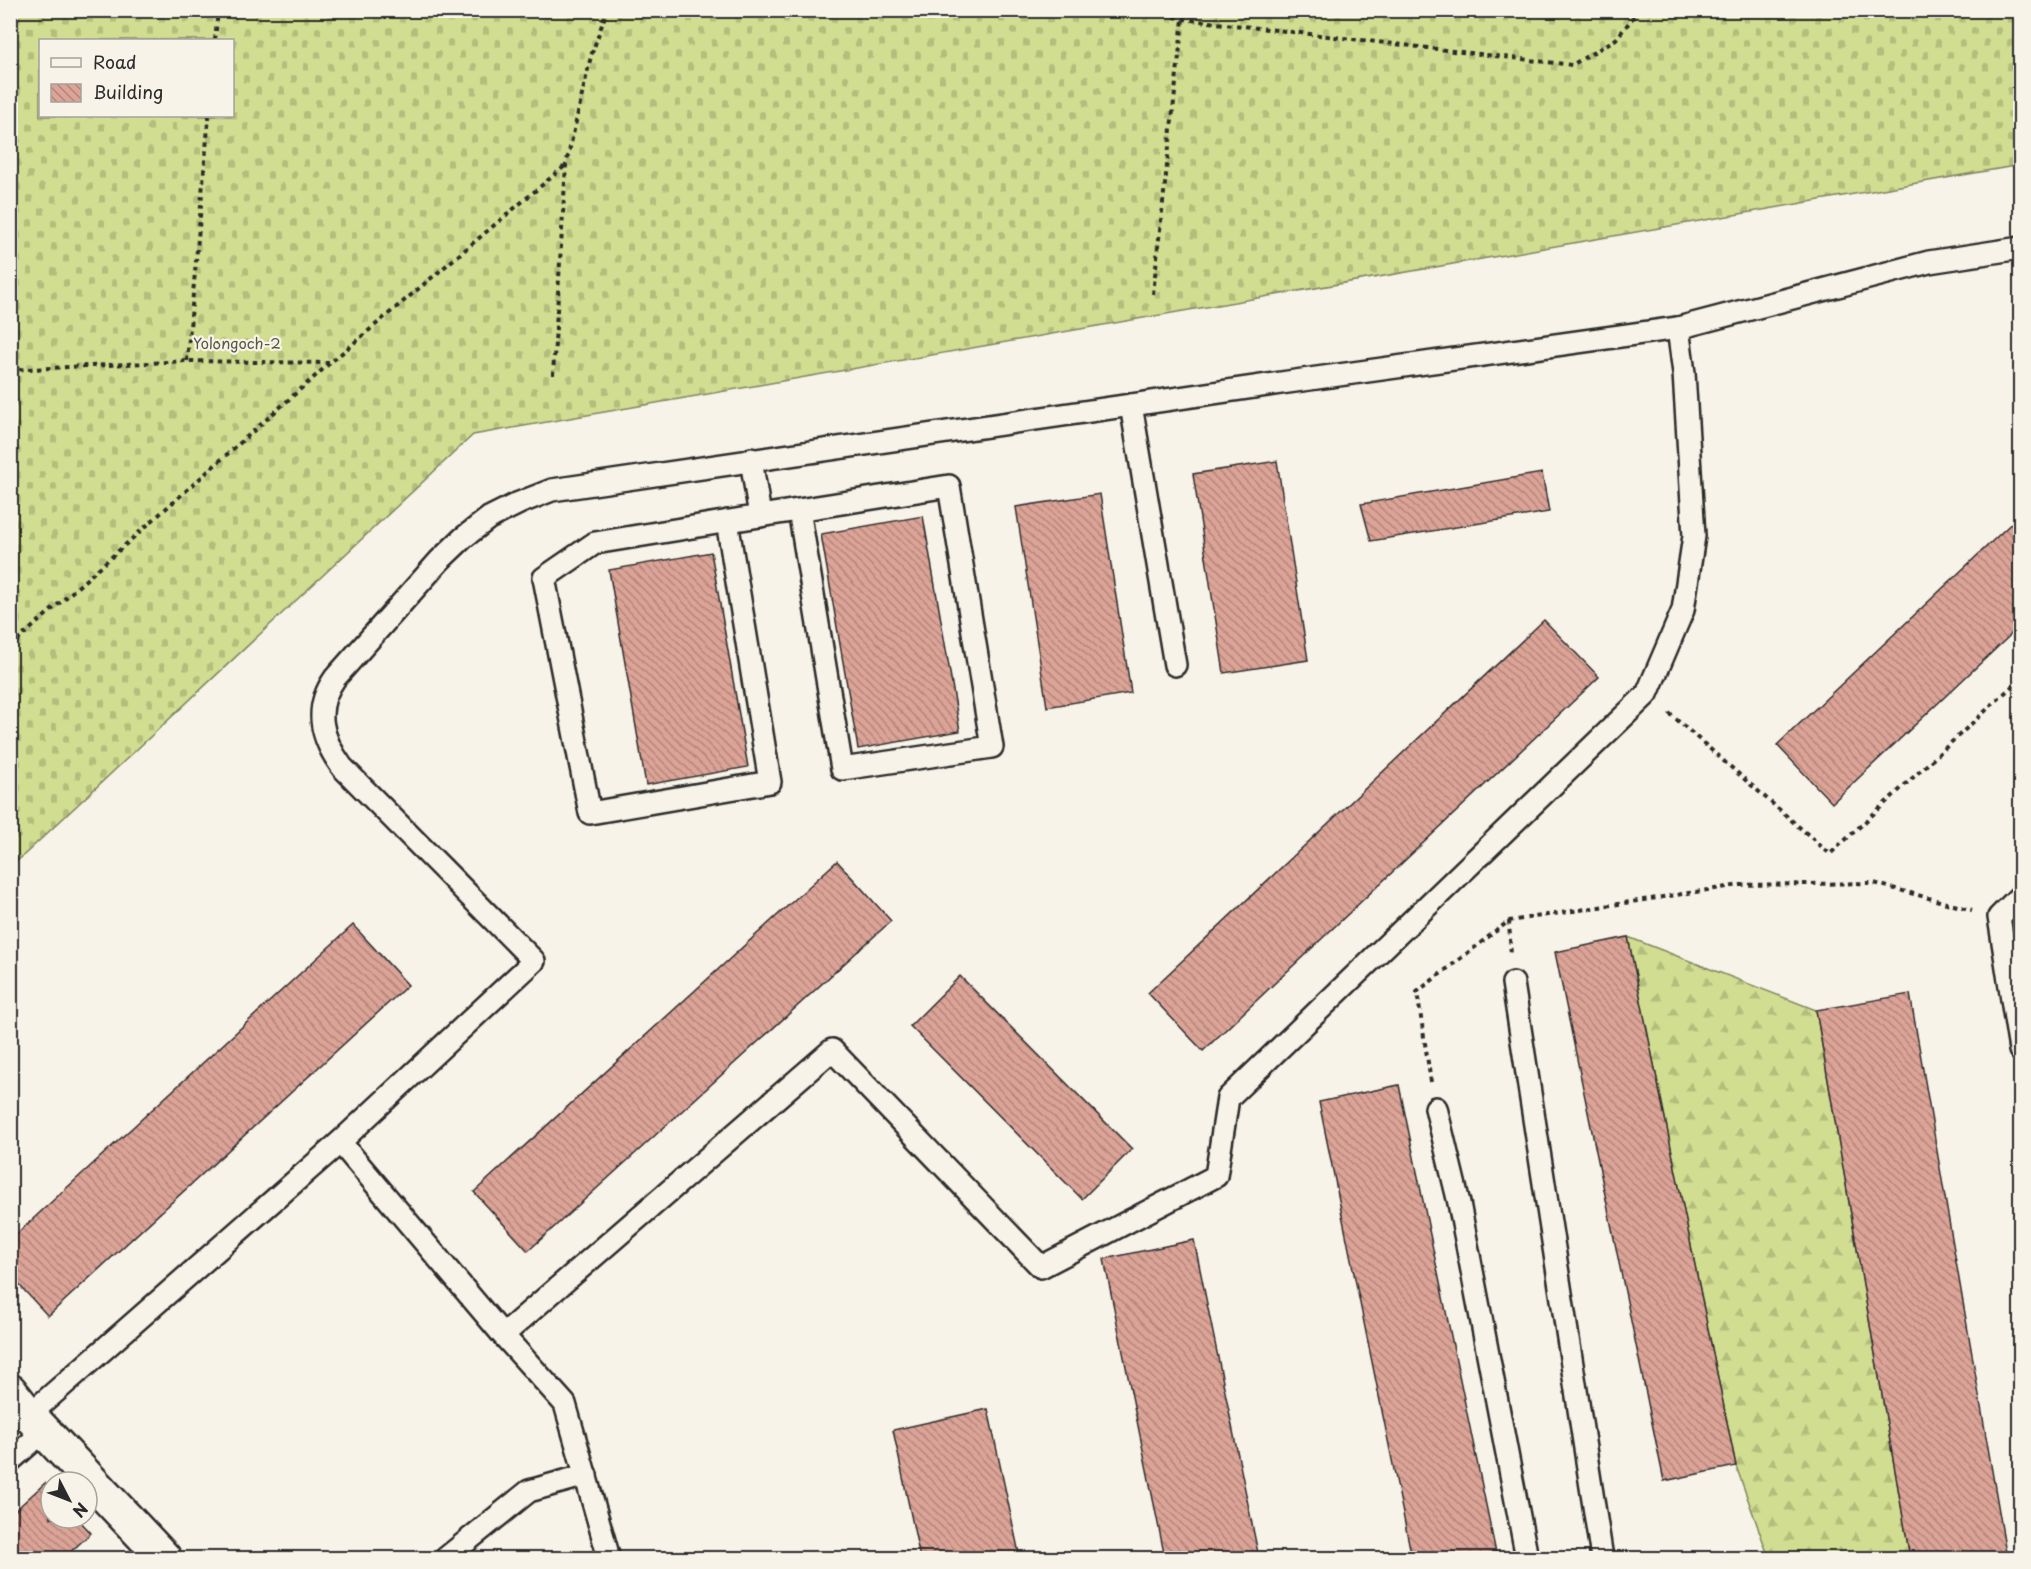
<svg xmlns="http://www.w3.org/2000/svg" width="2031" height="1569" viewBox="0 0 2031 1569" font-family="'Playpen Sans',sans-serif">
<style>
.forest{fill:url(#forest-firs);stroke:#7e845e;stroke-width:1.5}
.cemetery{fill:url(#cemetery-stones);stroke:#7e845e;stroke-width:1.5;fill-rule:evenodd}
.building{fill:url(#building-back-hatch);stroke:#2b2b2b;stroke-width:1.5}
.lines{fill:none;stroke-linecap:round;stroke-linejoin:round}
.lane-casing{stroke:#2b2b2b;stroke-width:26}
.street-casing{stroke:#2b2b2b;stroke-width:38}
.path{stroke:#2b2b2b;stroke-width:4;stroke-dasharray:4.5 4.5;stroke-linecap:butt}
.lane{stroke:#f7f3e8;stroke-width:21}
.street{stroke:#f7f3e8;stroke-width:33}
.labels{text-anchor:middle;stroke-width:4.5;stroke-linejoin:round;paint-order:stroke}
.park-label{font-size:15px;fill:#545844;stroke:#f7f3e8}
</style>
<defs>
<pattern id="forest-firs" width="22" height="20" patternUnits="userSpaceOnUse" patternTransform="scale(1.5)"><rect width="22" height="20" fill="#d1dd90"/><path d="M5 1l3.5 6h-7zM16 11l3.5 6h-7z" fill="#b4be7c"/></pattern>
<pattern id="cemetery-stones" width="16" height="16" patternUnits="userSpaceOnUse" patternTransform="scale(1.5)"><rect width="16" height="16" fill="#d1dd90"/><path d="M2 7V4a2 2 0 0 1 4 0v3zM10 15v-3a2 2 0 0 1 4 0v3z" fill="#b4be7c"/></pattern>
<pattern id="building-back-hatch" width="6" height="6" patternUnits="userSpaceOnUse" patternTransform="scale(1.5)"><rect width="6" height="6" fill="#dca397"/><path d="M-1 5l2 2M0 0l6 6M5-1l2 2" fill="none" stroke="#b3857b"/></pattern>
</defs>
<rect width="100%" height="100%" fill="#f7f3e8"/>
<filter id="ink" filterUnits="userSpaceOnUse"><feTurbulence type="fractalNoise" baseFrequency=".0167" numOctaves="2"/><feDisplacementMap in="SourceGraphic" scale="12" xChannelSelector="R" yChannelSelector="G"/><feConvolveMatrix kernelMatrix="1 2 1 2 8 2 1 2 1" color-interpolation-filters="sRGB"/></filter>
<g filter="url(#ink)">
<polygon class="forest" points="1628,937 1816,1010 1910,1558 1769,1558 1736,1466"/>
<path class="cemetery" d="M11,10l2009,1v154l-1547,270 -462,432zM40,40h192v76h-192z"/>
<g class="building">
<polygon points="1277,461 1308,660 1224,673 1193,474"/>
<polygon points="1542,473 1549,512 1371,541 1361,504"/>
<polygon points="1100,494 1131,693 1047,707 1016,507"/>
<polygon points="2020,515 2020,626 1832,803 1777,745"/>
<polygon points="923,516 960,731 858,749 821,534"/>
<polygon points="711,552 748,767 646,785 609,570"/>
<polygon points="1544,620 1599,677 1203,1051 1148,993"/>
<polygon points="837,861 891,921 528,1251 474,1192"/>
<polygon points="353,925 408,985 48,1316 10,1275 10,1240"/>
<polygon points="1628,937 1736,1466 1664,1481 1555,952"/>
<polygon points="960,976 1132,1149 1082,1199 910,1026"/>
<polygon points="1910,994 2007,1558 1910,1558 1816,1010"/>
<polygon points="1399,1085 1497,1558 1412,1558 1319,1102"/>
<polygon points="1194,1240 1259,1558 1165,1558 1104,1259"/>
<polygon points="988,1409 1020,1558 920,1558 893,1430"/>
<polygon points="45,1483 51,1490 51,1518 77,1518 91,1533 64,1558 10,1558 10,1515"/>
</g>
<g class="lines">
<defs>
<g id="lane">
<polyline points="1131,405 1175,665"/>
<polyline points="760,516 949,486 992,747 842,769 799,510"/>
<polyline points="727,521 770,782 590,813 544,578 595,543 760,516 751,459"/>
<polyline points="2020,896 1999,917 2020,1050"/>
<polyline points="1513,983 1602,1558"/>
<polyline points="1436,1108 1459,1203 1527,1558"/>
<polyline points="340,1142 503,1335 565,1404 609,1558"/>
<polyline points="503,1335 832,1050 1041,1267 1216,1176 1228,1098 1647,694 1683,610 1694,536 1684,373 1678,328"/>
<path d="M29,1415l311,-273 194,-181 -192,-194c-21,-29 -29,-58 -7,-89l105,-118 23,-22 26,-20 30,-15 33,-13 736,-108 390,-54 251,-66 91,-14"/>
<polyline points="10,1461 44,1431"/>
<polyline points="446,1558 529,1491 586,1475"/>
</g>
<polyline id="street" points="10,1391 29,1415 164,1558"/>
</defs>
<use href="#lane" class="lane-casing"/>
<use href="#street" class="street-casing"/>
<g class="path">
<polyline points="859,10 1167,15 1183,19 1572,65 1616,39 1639,10"/>
<polyline points="215,40 218,10"/>
<polyline points="1153,294 1183,19"/>
<polyline points="187,361 209,116"/>
<polyline points="10,370 187,361 329,363"/>
<polyline points="553,375 566,165 591,56 607,10"/>
<polyline points="10,647 330,363 566,165"/>
<polyline points="1669,713 1830,854 2020,679"/>
<polyline points="1509,921 1511,956"/>
<polyline points="1431,1082 1417,992 1509,921 1740,885 1874,883 1972,910"/>
</g>
<use href="#lane" class="lane"/>
<use href="#street" class="street"/>
</g>
</g>
<g class="labels">
<g class="park-label">
<text x="237" y="349">Yolongoch-2</text>
</g>
</g>
<rect width="2031" height="1569" fill="none" stroke="#f7f3e8" stroke-width="36"/>
<rect x="18" y="18" width="1995" height="1533" fill="none" stroke="#2b2b2b" stroke-width="2" filter="url(#ink)"/>
<rect x="39" y="39" width="195" height="78" fill="#f7f3e8" stroke="#a5a39c" stroke-width="1.5"/>
<rect x="51" y="58" width="30" height="9" fill="#f7f3e8" stroke="#a5a39c" stroke-width="1.5"/>
<text x="93" y="69" font-size="18" fill="#2b2b2b">Road</text>
<rect x="51" y="84" width="30" height="18" fill="url(#building-back-hatch)" stroke="#a5a39c" stroke-width="1.5"/>
<text x="93" y="99" font-size="18" fill="#2b2b2b">Building</text>
<g transform="translate(69 1500) rotate(132)"><circle r="28" fill="#f7f3e8" stroke="#a5a39c" stroke-width="1.5"/>
<path d="M0-4.5L10 22L0 15L-10 22Z" fill="#2b2b2b"/>
<text y="-9" font-size="16" font-weight="bold" text-anchor="middle" fill="#2b2b2b">N</text>
</g>
</svg>
